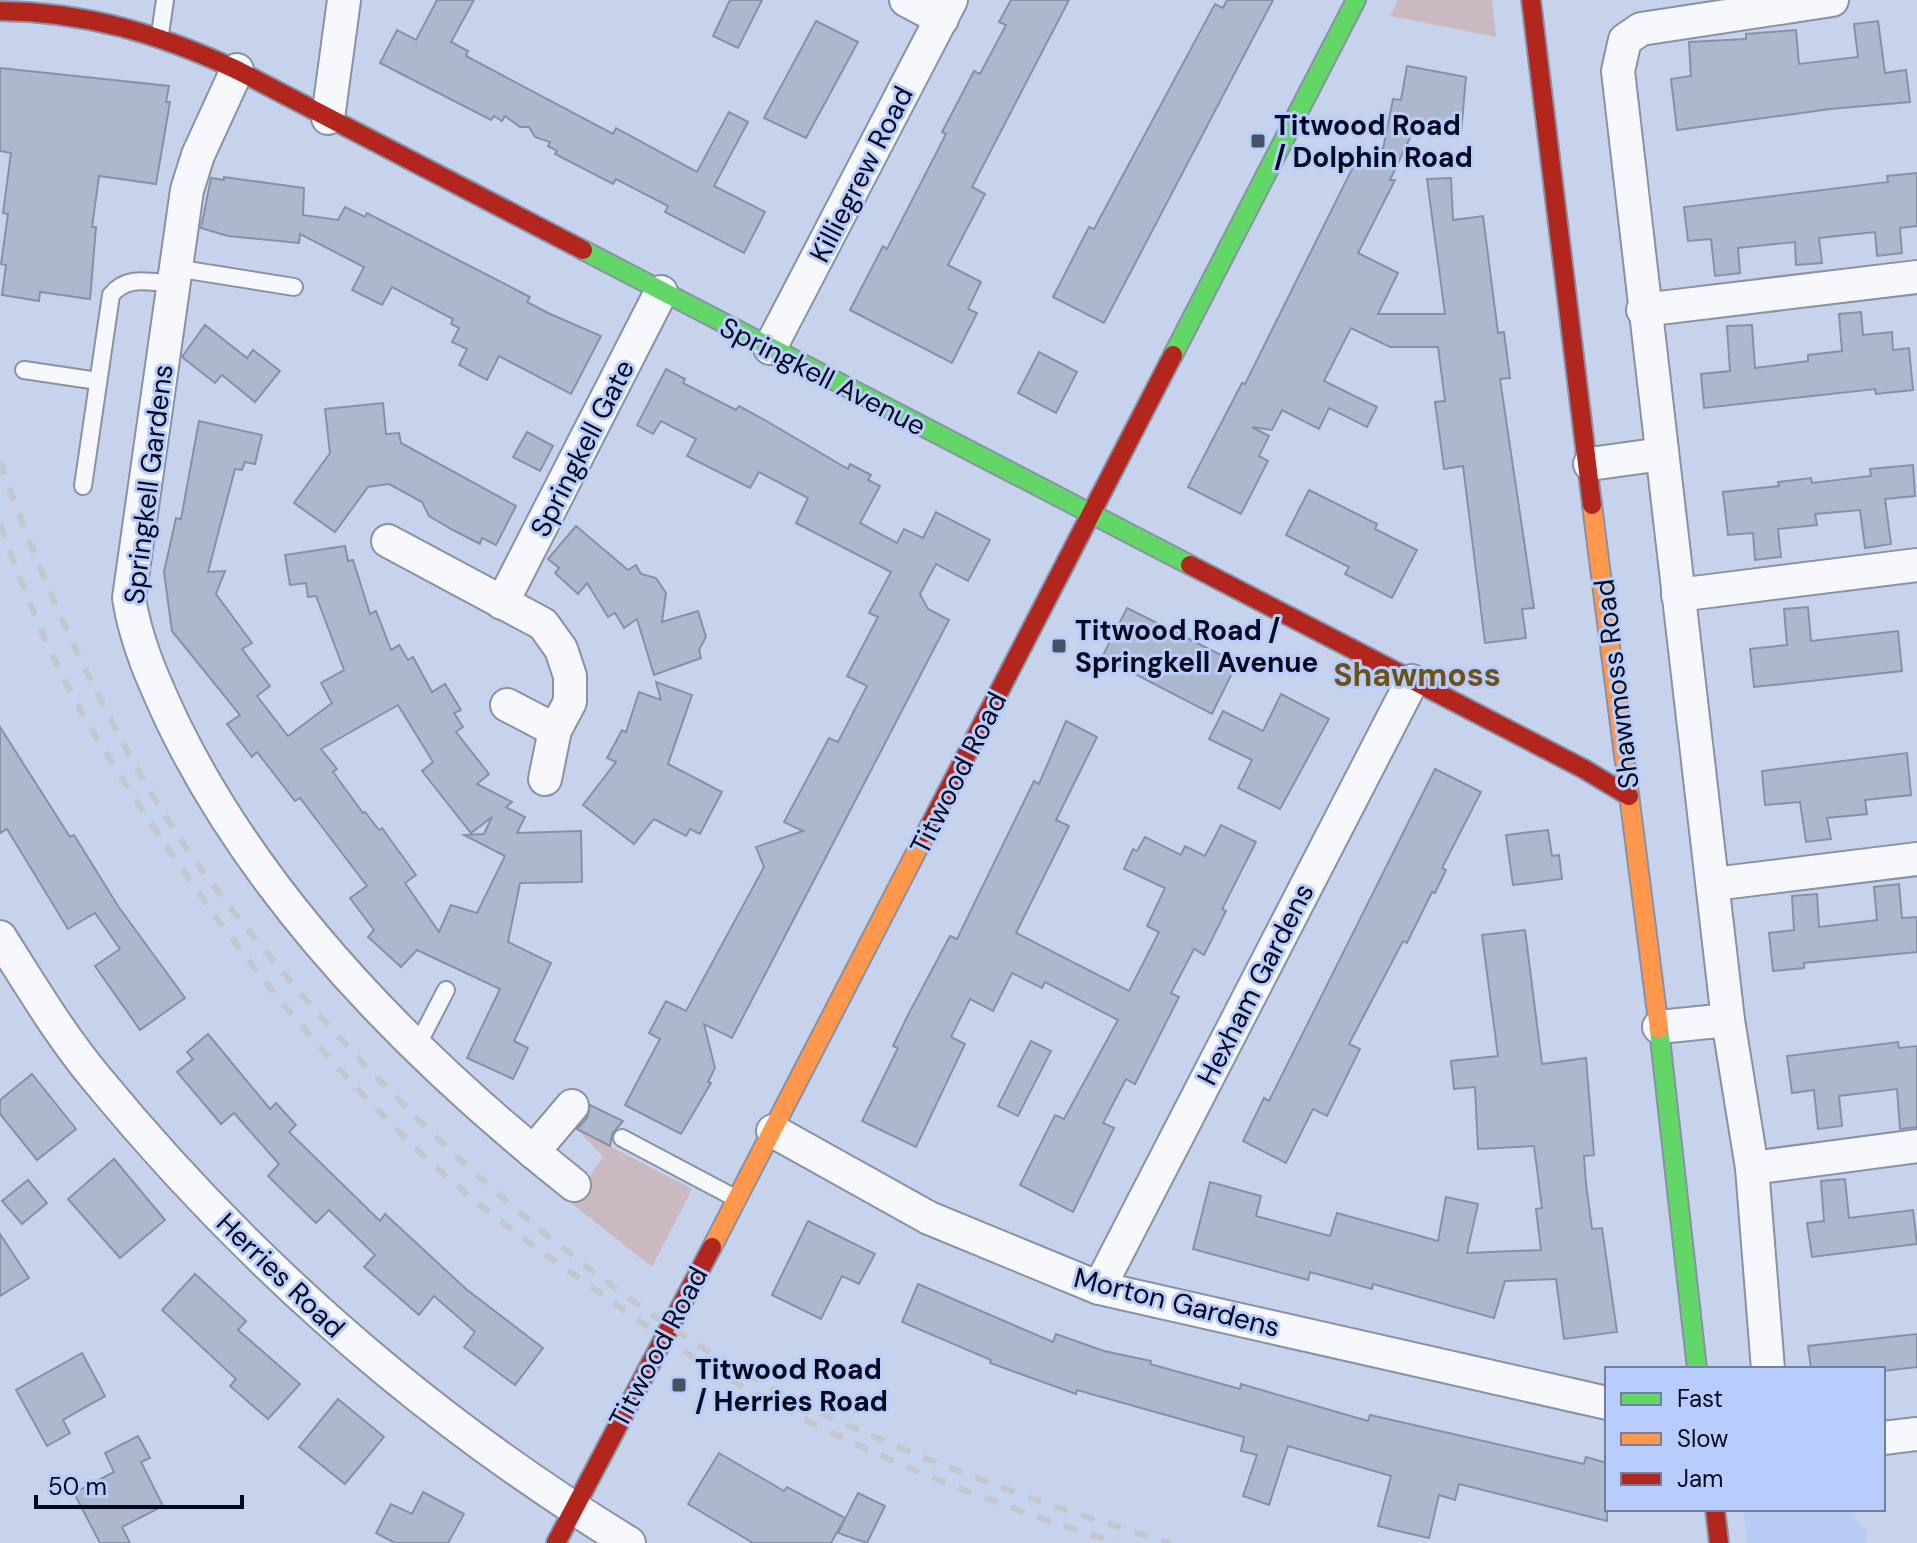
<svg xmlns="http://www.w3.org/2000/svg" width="1917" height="1543" viewBox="0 0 1917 1543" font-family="'DM Sans',sans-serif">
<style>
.built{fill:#b9ccf3}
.green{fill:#cbb9c2}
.building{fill:#adb7cd;stroke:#8791a6;stroke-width:2;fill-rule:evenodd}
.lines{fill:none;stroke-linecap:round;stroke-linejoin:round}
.lane-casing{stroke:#8892a6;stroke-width:20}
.street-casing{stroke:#8892a6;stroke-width:36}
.fast-casing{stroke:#8892a6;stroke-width:22}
.slow-casing{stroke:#8892a6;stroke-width:22}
.jam-casing{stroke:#8892a6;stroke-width:22}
.lane{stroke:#f7f8fc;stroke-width:16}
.street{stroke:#f7f8fc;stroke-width:32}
.fast{stroke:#63d668;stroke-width:18}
.slow{stroke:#ff974d;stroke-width:18}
.jam{stroke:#b3261e;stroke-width:18}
.rail{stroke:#c3c6cd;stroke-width:6;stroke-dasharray:14 14;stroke-linecap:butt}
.poi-dot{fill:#485065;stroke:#b8cdfb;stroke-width:3}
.labels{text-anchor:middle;stroke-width:6;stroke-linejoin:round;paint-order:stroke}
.poi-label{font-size:28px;font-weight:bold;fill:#040a1d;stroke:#b8cdfb;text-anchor:start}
.street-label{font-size:28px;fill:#040a1d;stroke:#b8cdfb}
.quarter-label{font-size:32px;font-weight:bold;fill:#6b5219;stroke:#b8cdfb}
</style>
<rect width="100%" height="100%" fill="#c7d3ec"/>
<polygon class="built" points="1743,1509 1849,1509 1866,1530 1867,1543 1747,1543"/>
<g class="green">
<polygon points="1398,0 1492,0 1496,37 1390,16"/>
<polygon points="577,1129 692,1189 652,1267 571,1203 603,1157"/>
</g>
<g class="building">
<polygon points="437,0 474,0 451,42 468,51 466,56 613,134 616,128 697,172 729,112 748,122 714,186 765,212 744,253 665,212 668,206 616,179 613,184 555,154 557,151 548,146 550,142 535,137 529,127 520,127 505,116 502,121 494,116 491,120 380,63 397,30 416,40"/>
<polygon points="730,0 762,0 738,48 713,36"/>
<polygon points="1011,0 1069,0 972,187 985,194 948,265 981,282 968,309 977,313 952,363 850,310 883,246 887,249 946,134 942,132 974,71 980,74 1006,25 999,22"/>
<polygon points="1227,0 1273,0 1104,323 1053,297 1089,227 1094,229 1215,4 1223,8"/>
<polygon points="816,21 858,42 806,138 764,118"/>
<polygon points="1878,21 1885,73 1906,70 1910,102 1830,109 1677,130 1671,79 1691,76 1689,42 1746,39 1746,34 1796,30 1799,64 1858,57 1854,24"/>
<polygon points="1407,66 1466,77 1461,133 1416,125 1390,180 1395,180 1358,253 1398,273 1378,314 1445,314 1427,179 1451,178 1453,220 1483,216 1498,333 1504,332 1510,378 1500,379 1534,608 1522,609 1526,638 1485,643 1463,466 1444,469 1435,402 1445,401 1438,347 1390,347 1351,328 1324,381 1377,407 1367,427 1329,408 1319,429 1282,410 1272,430 1252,427 1269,436 1259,456 1268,461 1241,514 1188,487 1242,383 1245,384 1355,163 1366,168 1376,146 1383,149 1393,99 1401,100"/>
<polygon points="0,68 169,86 166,102 170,102 156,184 99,176 92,227 96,227 90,299 40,292 39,301 2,295 6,265 1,264 8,214 3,213 11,153 0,151"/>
<polygon points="1917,173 1917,226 1900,228 1902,253 1877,256 1875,232 1819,238 1822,263 1796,265 1795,242 1738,248 1740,273 1715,276 1711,239 1688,241 1684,207 1888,182 1887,176"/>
<polygon points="224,177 304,188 303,215 338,220 345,207 365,217 367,213 530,297 527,302 550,314 601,336 571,394 499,356 487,380 459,365 467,349 452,342 459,328 451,324 453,319 392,287 382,305 352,290 364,267 300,234 299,243 228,236 201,228 211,178 224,180"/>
<polygon points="1861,312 1863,335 1892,332 1893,350 1909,348 1913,390 1876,394 1875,389 1704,408 1701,374 1730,371 1727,326 1752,325 1755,368 1808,361 1808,355 1842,351 1839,314"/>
<polygon points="205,325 247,358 253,350 280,371 255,402 222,375 215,383 182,357"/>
<polygon points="1039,352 1077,372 1056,413 1018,393"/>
<polygon points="666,369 685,379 683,383 736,410 739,406 763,419 848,469 850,464 871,475 868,480 880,486 860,523 897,543 904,529 923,538 936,512 990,540 968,581 936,564 920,594 928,609 949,620 732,1038 704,1024 715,1068 708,1082 711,1083 681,1134 625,1105 660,1039 649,1033 666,1001 686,1011 764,867 756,847 803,831 784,822 829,738 838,742 867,686 847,676 878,617 869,613 891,572 796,523 808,498 759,472 750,488 687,456 696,439 661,421 653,434 637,425"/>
<polygon points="383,403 386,434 399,433 401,443 516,506 496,545 482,538 480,544 453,530 429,516 422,502 389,484 368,487 335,532 294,503 330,453 325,409"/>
<path d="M199,421l63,14 -7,29 -10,-2 -3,8 -7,-1 -27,103 17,-1 -9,23 36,49 -10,6 28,37 -13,10 31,40 44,-33 -11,-20 23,-13 -28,-74 -8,1 -2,-14 -16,2 -5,-30 60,-9 3,15 5,-1 17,54 6,-3 15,39 8,-5 9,15 5,-3 19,35 13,-8 16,26 -7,3 9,14 -7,5 33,42 -12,10 35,18 -6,5 19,10 -8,16 64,-2 1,51 -62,1 -12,59 43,21 -37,78 14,7 -15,31 -46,-21 33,-69 -83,-39 -16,17 -33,-30 6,-7 -24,-32 17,-12 -67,-88 -5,3 -38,-49 -5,5 -25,-33 13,-9 -68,-84 -8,-59 12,-54 5,1zM398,705l35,57 -11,9 49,62 21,-16 -8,17 -20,1 41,21 -28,57 -26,-8 -12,27 -34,-49 11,-8 -34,-47 -3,2 -14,-18 -2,1 -30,-41 4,-3 -16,-20z"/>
<polygon points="527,432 553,446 540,471 513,457"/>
<polygon points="1913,465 1915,496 1885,499 1891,544 1865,548 1860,510 1815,514 1817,525 1778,529 1781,557 1755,560 1753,533 1728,535 1723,492 1779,486 1778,482 1811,478 1812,483 1871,476 1870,469"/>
<polygon points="1309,490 1377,524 1375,529 1417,550 1392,598 1345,574 1349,567 1286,535"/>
<polygon points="576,526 628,570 636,565 641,574 656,578 666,593 662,622 698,611 706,637 699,650 701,658 654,675 637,619 624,628 615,613 608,617 587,583 578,594 555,573 559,568 548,559"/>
<polygon points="1808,607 1811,641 1898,631 1902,671 1754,687 1750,649 1787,645 1784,609"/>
<polygon points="1127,608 1237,663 1212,714 1102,657"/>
<polygon points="656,682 692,695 668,764 722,792 700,834 690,829 686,836 654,819 634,844 583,805 616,762 607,758 622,730 626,732 639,692 661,700"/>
<polygon points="1281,694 1329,719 1280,809 1238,788 1252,760 1209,739 1223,711 1263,731"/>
<polygon points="1066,721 1097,737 1056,820 1069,826 1016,933 1129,991 1159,932 1147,926 1165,888 1124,869 1133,849 1137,851 1145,837 1181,855 1185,846 1205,856 1221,825 1256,842 1222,909 1226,911 1204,955 1194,949 1171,993 1179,997 1135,1084 1126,1079 1103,1123 1114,1128 1073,1212 1020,1185 1055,1115 1064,1119 1118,1020 1045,982 1042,988 1012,973 993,1011 970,999 951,1037 965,1044 916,1147 862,1121 898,1048 893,1046 908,1015 950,936 957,939 1034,781 1039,784"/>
<polygon points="0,727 70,837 74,835 118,906 185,998 140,1030 95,966 120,949 95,913 68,929 7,829 0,833"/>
<polygon points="1907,753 1911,795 1865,800 1867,814 1827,818 1831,839 1806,842 1800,802 1765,805 1762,771"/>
<polygon points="1435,769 1481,792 1442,868 1446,870 1435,893 1432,892 1407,943 1403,941 1349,1044 1360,1049 1327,1116 1313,1109 1286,1163 1243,1141 1264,1098 1269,1101"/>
<polygon points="1548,830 1552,856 1559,855 1562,879 1513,885 1506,835"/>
<polygon points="1899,884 1902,918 1917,917 1917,952 1804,963 1804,968 1773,971 1769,933 1794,930 1792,896 1817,894 1819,927 1877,920 1874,887"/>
<polygon points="1525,930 1542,1064 1586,1058 1594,1155 1584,1156 1586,1184 1592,1229 1602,1228 1617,1332 1564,1339 1556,1279 1505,1281 1494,1318 1373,1284 1372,1289 1310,1272 1308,1280 1193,1249 1210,1182 1261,1196 1256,1216 1330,1236 1337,1213 1438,1241 1446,1197 1478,1204 1467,1253 1541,1250 1536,1209 1542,1208 1534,1146 1478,1149 1475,1087 1454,1089 1451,1061 1498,1056 1482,935"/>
<polygon points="208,1034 270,1109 276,1103 296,1125 289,1132 380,1221 385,1214 466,1289 543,1348 515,1385 464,1347 475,1332 434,1296 419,1315 364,1267 375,1255 329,1210 316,1223 268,1176 279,1164 234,1113 221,1124 177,1072 193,1059 187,1052"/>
<polygon points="1031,1041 1051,1051 1018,1116 998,1106"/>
<polygon points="1898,1042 1899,1048 1917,1046 1917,1127 1900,1129 1897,1089 1839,1096 1842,1126 1818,1129 1814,1090 1792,1093 1787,1056"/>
<polygon points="32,1074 76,1129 37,1160 0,1114 0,1100"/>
<polygon points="590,1105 623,1121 612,1134 610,1146 577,1129 587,1118"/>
<polygon points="114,1159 165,1220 120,1258 68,1199"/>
<polygon points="1845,1179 1849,1218 1913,1210 1917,1244 1812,1257 1807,1223 1824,1221 1821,1181"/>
<polygon points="28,1180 47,1203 22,1224 2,1201"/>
<polygon points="808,1221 875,1254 859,1284 842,1276 821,1319 772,1295"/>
<polygon points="0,1234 29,1278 0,1296"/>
<polygon points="195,1274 246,1321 238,1330 300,1384 268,1419 230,1386 236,1379 162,1310"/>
<polygon points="918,1284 1053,1342 1056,1334 1104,1351 1151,1361 1150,1364 1240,1389 1241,1384 1368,1421 1370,1415 1584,1464 1586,1457 1607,1463 1607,1521 1459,1484 1455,1500 1439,1495 1429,1538 1394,1530 1378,1526 1391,1476 1288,1446 1269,1505 1243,1496 1257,1455 1241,1451 1244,1437 1077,1390 1076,1394 990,1363 991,1360 902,1322"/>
<polygon points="1917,1334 1917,1367 1883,1371 1811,1369 1808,1346"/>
<polygon points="82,1353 105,1396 63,1420 70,1433 47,1446 16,1390"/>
<polygon points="338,1399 384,1437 345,1484 299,1447"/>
<polygon points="138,1436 150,1458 141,1462 163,1506 122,1527 130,1543 100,1543 74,1493 114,1472 105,1453"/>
<polygon points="719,1453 784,1491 787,1487 845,1518 831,1543 753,1543 688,1504"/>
<polygon points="423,1492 464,1514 448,1543 395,1543 376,1533 391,1504 412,1514"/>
<polygon points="858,1493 885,1506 867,1543 838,1533"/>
</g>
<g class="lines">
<defs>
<g id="lane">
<polyline points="160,34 165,0"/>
<polyline points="175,268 294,287"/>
<polyline points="24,370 98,381"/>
<path d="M83,486l28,-191c16,-20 38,-13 61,-11"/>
<polyline points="416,1048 446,990"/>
<polyline points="622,1138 737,1199"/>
</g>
<g id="street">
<polyline points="906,0 942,19"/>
<path d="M237,70l-39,85 -11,35 -58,408c7,45 25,84 44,125 88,181 245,338 401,462"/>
<polyline points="328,118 344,0"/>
<polyline points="1643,310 1917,277"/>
<polyline points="770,348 951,0"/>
<polyline points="1590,464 1662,454"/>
<polyline points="388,541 543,624 561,649 570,676 570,702 555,730 545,779"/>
<polyline points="1678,595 1917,565"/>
<polyline points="502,603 661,292"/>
<polyline points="507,705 555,730"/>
<polyline points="1714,884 1917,859"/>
<path d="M0,937c30,47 60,98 96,141 151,184 330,341 533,465"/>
<polyline points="1659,1027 1728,1020"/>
<polyline points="773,1131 929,1218 1099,1288 1607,1403"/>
<polyline points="533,1152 572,1106"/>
<polyline points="1752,1168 1917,1146"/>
<polyline points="1099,1288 1412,681"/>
<polyline points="1768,1369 1752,1168 1728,1020 1618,71 1625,40 1641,29 1832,0"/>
<polyline points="1883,1438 1917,1434"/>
</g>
<g id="fast">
<polyline points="583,250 1190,565"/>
<polyline points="1173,355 1356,0"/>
<polyline points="1659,1029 1697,1369"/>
</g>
<g id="slow">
<polyline points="1592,505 1659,1029"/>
<polyline points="712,1247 926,833"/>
</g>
<g id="jam">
<polyline points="1531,0 1592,505"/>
<path d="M0,11c86,1 160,23 237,59l346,180"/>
<polyline points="1190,565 1584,769 1629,796"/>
<polyline points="926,833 1173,355"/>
<polyline points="1715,1509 1719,1543"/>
<polyline points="556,1543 712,1247"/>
</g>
</defs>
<use href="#lane" class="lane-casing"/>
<use href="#street" class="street-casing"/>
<use href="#fast" class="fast-casing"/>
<use href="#slow" class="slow-casing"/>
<use href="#jam" class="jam-casing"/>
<use href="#lane" class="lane"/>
<use href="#street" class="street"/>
<use href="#fast" class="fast"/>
<use href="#slow" class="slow"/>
<use href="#jam" class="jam"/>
<g class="rail">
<path d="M0,461c41,120 95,239 161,348 36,59 81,114 125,167 145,173 341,348 548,443 108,49 222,90 336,124"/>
<path d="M0,524c18,51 39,105 63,153 29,58 67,114 103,168 71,107 153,208 244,298 53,52 113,96 173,138 36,25 72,52 110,76 128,80 281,142 425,186"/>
</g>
</g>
<g class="poi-dot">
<rect x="1250" y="133" width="16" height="16" rx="4"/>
<rect x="1051" y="638" width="16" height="16" rx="4"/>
<rect x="671" y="1377" width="16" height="16" rx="4"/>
</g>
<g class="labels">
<g class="poi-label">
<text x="1274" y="135">Titwood Road<tspan x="1274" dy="32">/ Dolphin Road</tspan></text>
<text x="1075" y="640">Titwood Road /<tspan x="1075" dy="32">Springkell Avenue</tspan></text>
<text x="695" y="1379">Titwood Road<tspan x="695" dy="32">/ Herries Road</tspan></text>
</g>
<g class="street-label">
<text transform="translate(861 174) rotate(-63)" y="10">Killiegrew Road</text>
<text transform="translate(823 376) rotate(27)" y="10">Springkell Avenue</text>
<text transform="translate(582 448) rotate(-63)" y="10">Springkell Gate</text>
<text transform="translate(148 484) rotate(-83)" y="10">Springkell Gardens</text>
<text transform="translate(1616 684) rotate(-97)" y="10">Shawmoss Road</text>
<text transform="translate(958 773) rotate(-63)" y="10">Titwood Road</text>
<text transform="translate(1255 984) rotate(-63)" y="10">Hexham Gardens</text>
<text transform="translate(281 1275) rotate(44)" y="10">Herries Road</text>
<text transform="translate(1177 1302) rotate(14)" y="10">Morton Gardens</text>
<text transform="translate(658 1347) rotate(-62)" y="10">Titwood Road</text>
</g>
<g class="quarter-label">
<text x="1417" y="686">Shawmoss</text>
</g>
</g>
<rect x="1605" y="1367" width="280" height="144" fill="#b8cdfb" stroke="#707fa2" stroke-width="2"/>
<rect x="1621" y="1393" width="40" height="12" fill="#63d668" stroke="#707fa2" stroke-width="2"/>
<text x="1677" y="1407" font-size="24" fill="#040a1d">Fast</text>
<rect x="1621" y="1433" width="40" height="12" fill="#ff974d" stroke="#707fa2" stroke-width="2"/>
<text x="1677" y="1447" font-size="24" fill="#040a1d">Slow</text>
<rect x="1621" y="1473" width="40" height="12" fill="#b3261e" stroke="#707fa2" stroke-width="2"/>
<text x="1677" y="1487" font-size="24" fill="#040a1d">Jam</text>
<path d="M36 1495v12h206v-12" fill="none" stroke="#040a1d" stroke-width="4"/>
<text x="48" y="1495" font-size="24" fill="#040a1d" stroke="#b8cdfb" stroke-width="6" paint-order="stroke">50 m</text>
</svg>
